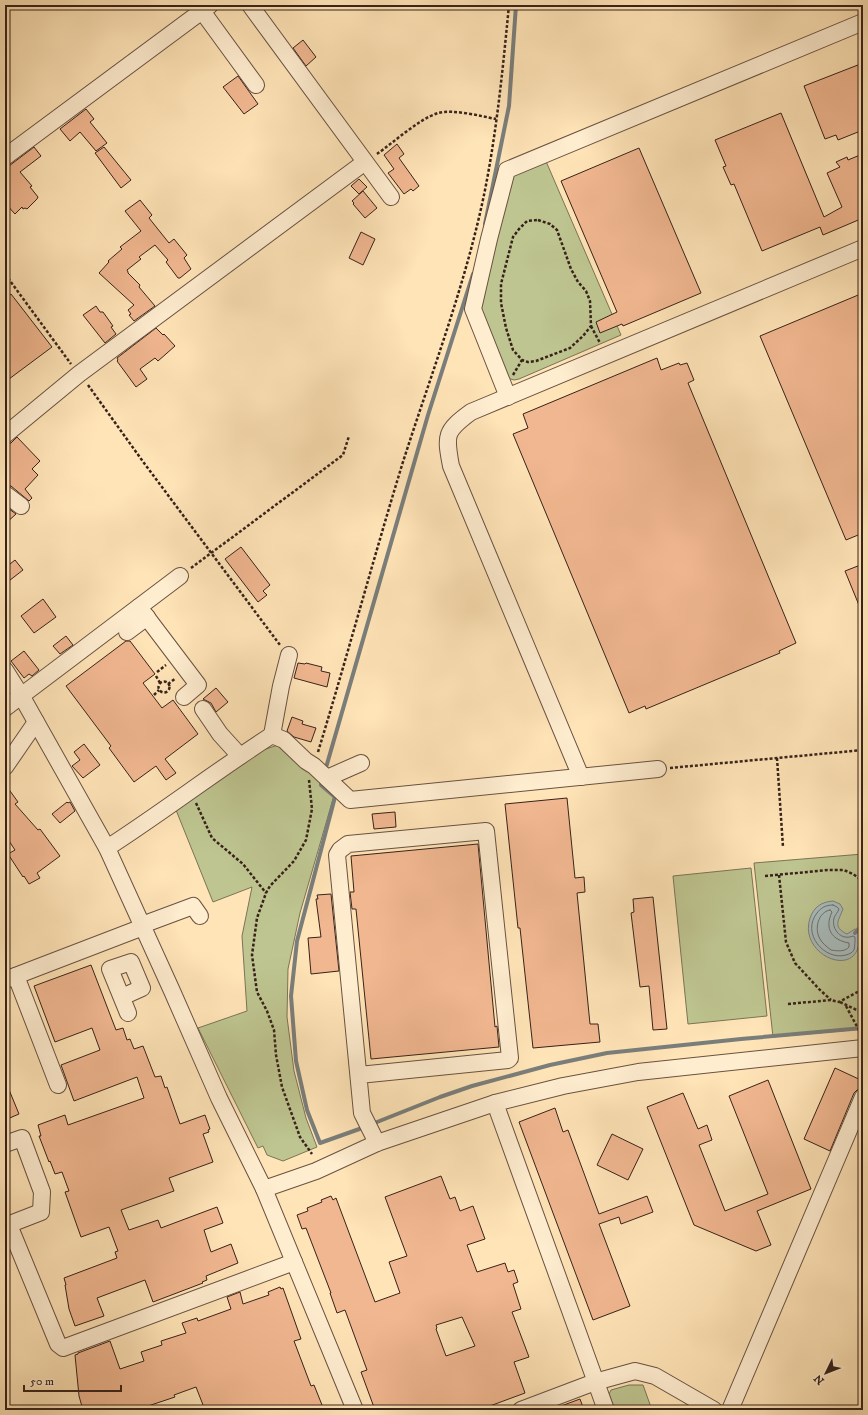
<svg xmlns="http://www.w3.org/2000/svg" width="868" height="1415" viewBox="0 0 868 1415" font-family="'IM FELL DW Pica',serif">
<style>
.green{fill:#bec590;stroke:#7a7455}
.water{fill:#a7bbbb;stroke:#7a7e7b}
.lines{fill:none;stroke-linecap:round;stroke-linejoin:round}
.shore{stroke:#6f6e6a;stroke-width:1}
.stream{stroke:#7a7e7b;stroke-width:4}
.building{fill:#f1b790;stroke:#37221a;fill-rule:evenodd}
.minor-casing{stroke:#695241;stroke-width:18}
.path{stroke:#37221a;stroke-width:2.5;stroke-dasharray:3 2;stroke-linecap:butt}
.minor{stroke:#ffedd0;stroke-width:16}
</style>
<rect width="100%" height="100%" fill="#ffe4b7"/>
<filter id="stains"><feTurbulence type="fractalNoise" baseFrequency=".005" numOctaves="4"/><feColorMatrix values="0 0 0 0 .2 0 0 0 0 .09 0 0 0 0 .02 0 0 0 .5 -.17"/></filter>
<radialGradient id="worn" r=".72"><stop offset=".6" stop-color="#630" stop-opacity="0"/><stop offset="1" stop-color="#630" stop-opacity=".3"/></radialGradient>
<g class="green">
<polygon points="545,159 621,335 519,379 514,380 507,378 477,308 512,174"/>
<polygon points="278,745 335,792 300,913 288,969 287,1017 294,1071 306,1118 317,1147 283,1161 267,1155 263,1146 258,1148 198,1028 247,1011 242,936 252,887 213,902 176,810 260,751"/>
<polygon points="863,854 863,1029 773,1037 754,863"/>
<polygon points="751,868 767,1016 688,1024 673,876"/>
<polygon points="629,1385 643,1385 652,1410 615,1410 609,1394 611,1390"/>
</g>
<path class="water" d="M833,901l7,3 3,5c-4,11 -11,18 4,25l8,-5 3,1c1,4 1,8 1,12 -3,37 -61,13 -49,-24 4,-11 11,-16 23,-17z"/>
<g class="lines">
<g class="shore">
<path d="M833,905l4,2 2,2c-1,3 -4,6 -5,9 -3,12 8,23 19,18l2,1c0,4 0,9 -1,13 -2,3 -5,4 -8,5 -22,6 -45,-22 -29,-42 4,-5 8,-8 16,-8z"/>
<path d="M830,910l2,2c-8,17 0,28 17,31v4c-4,5 -12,4 -18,3 -4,-3 -9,-7 -11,-11 -6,-10 -2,-27 10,-29z"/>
</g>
<g class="stream">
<polyline points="485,224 509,106 516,5"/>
<polyline points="325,771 428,415 473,274"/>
<polyline points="323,779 321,785 335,797 297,941 291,996 296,1061 307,1110 320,1143 365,1127"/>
<polyline points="855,933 863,924"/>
<polyline points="372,1124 440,1097 472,1086 550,1065 607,1053 741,1039 863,1028"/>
</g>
</g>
<g class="building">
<polygon points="303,40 316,57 306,66 293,48"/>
<polygon points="863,63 863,130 838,140 836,135 825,139 804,86"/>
<polygon points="238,76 258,104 244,114 223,87"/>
<polygon points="86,109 94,119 90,122 107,143 96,151 80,132 70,141 60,129"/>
<polygon points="781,113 824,217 842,207 827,173 840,167 836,162 847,157 848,160 860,155 860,159 863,158 863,218 823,235 820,227 762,251 734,184 731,185 723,167 726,166 715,140"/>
<polygon points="397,144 404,154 399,158 419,186 413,191 411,189 404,194 388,173 394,169 384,155"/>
<polygon points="34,147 41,156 20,172 32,186 30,187 38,197 37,199 27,209 25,208 23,209 22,207 15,214 5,203 5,169"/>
<polygon points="104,147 131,180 121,188 95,153"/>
<polygon points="639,148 701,293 623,326 622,324 600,333 596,322 617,312 561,181"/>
<polygon points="359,179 367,187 359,194 351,186"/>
<polygon points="363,191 377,208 365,218 353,204 354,203 352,201"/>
<polygon points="140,200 152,215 149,218 169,243 174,239 187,255 184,258 191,269 180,278 178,278 166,262 168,260 155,245 139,257 141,259 127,270 128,272 128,273 140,285 139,287 155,306 134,321 129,315 131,314 128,310 134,305 99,273 109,262 108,261 122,249 120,247 141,231 125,211"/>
<polygon points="361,232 375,239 363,265 349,258"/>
<polygon points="863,293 863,533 846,540 760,336"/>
<polygon points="11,294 52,347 5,382 5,298"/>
<polygon points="96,306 100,312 103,312 113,326 111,327 116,334 105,343 83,315"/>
<polygon points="156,328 163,335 164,334 175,346 158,361 155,358 140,369 147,379 136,387 117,361 118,360 117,358"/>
<polygon points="657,358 661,370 679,363 680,365 687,363 694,380 688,383 796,643 779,651 780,653 646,709 645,706 629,713 513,434 528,428 523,414"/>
<polygon points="17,437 40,461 32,469 38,475 25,489 32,498 29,501 11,486 5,485 5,445 11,443"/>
<polygon points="5,506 16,514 5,524"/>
<polygon points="241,547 270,585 263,591 267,595 258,602 225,559"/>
<polygon points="15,560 23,570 5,584 5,568"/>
<polygon points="863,564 863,615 845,571"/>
<polygon points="43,599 56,617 34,633 21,616"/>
<polygon points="66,636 73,645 60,654 53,646"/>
<polygon points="126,641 130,641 155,674 143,683 162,708 173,700 198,734 165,759 176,773 166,780 156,766 134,782 109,748 111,746 66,686"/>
<polygon points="24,651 39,670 32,676 29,674 24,678 11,661"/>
<polygon points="298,663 305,664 306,663 322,667 321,671 330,673 327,687 294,678"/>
<polygon points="216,688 228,702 216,712 211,703 203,699"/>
<polygon points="292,717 303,721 302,724 316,728 311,742 294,737 287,731"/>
<polygon points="84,744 100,765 83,778 72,766 80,760 74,752"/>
<polygon points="5,784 18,802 15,804 38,830 40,829 60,856 37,873 40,878 29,884 24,876 23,877 8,854 15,850 5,835"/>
<polygon points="567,798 575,878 584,877 585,892 577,893 590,1024 598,1024 600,1042 533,1048 520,928 518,928 505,804"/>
<polygon points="67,802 68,803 70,802 75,811 60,823 52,814"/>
<polygon points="395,812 396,827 374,829 372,814"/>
<polygon points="478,844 495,1027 497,1026 499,1047 371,1059 356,909 352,909 350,892 354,892 351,856"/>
<polygon points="331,894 339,971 311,974 308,938 321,937 316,899 318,899 317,895"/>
<polygon points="653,897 667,1029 653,1030 649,986 640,987 631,913 634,912 633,899"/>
<polygon points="91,965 116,1030 123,1028 127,1040 130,1039 134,1049 143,1046 155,1077 161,1076 165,1088 167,1087 180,1124 205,1115 210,1129 208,1130 209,1132 203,1134 213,1162 169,1178 174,1191 121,1210 129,1230 158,1220 161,1228 217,1207 223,1223 204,1230 211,1252 231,1244 238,1263 206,1276 207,1280 202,1282 203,1283 153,1302 145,1280 97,1298 104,1316 75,1326 69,1309 65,1285 66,1285 64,1278 117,1258 115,1252 118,1251 109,1227 81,1237 65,1192 69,1191 62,1172 55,1174 50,1161 49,1162 39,1136 41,1136 38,1125 65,1115 68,1125 144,1098 137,1077 74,1101 61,1065 100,1050 92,1028 55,1042 34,986"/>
<polygon points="835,1068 863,1081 863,1084 861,1088 857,1090 854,1093 830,1151 804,1139"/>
<polygon points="5,1080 19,1114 5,1120"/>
<polygon points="768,1080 811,1189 757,1211 771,1245 756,1251 694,1225 647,1107 683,1093 698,1129 707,1125 712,1140 699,1145 725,1211 768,1194 729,1096"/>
<polygon points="555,1108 563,1132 568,1130 599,1214 647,1196 653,1212 621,1224 619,1217 599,1224 630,1306 593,1320 519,1122"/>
<polygon points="612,1134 643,1149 628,1180 597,1165"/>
<path d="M441,1176l9,23 5,-2 5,14 13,-5 12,33 -18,6 10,27 28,-9 3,9 6,-2 4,12 -5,2 8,25 -9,3 17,45 -15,5 11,31 -46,17h-104l-14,-38 6,-2 -22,-60 -8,3 -7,-20h1l-25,-65 -4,1 -5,-14 11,-4 -1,-3 15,-6 -1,-2 10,-4 2,4 3,-2 39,104 25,-9 -11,-31 18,-6 -22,-59zM462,1317l13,29 -29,10 -10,-27 1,-1 -1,-3z"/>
<polygon points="280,1287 281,1289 283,1288 301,1339 294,1341 311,1386 314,1385 324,1410 205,1410 196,1387 174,1395 175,1397 136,1410 83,1410 79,1396 75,1355 78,1354 78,1353 110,1341 120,1369 144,1361 141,1352 162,1345 161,1341 186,1333 182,1323 197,1318 198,1321 231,1309 227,1297 240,1292 243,1304 269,1295 268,1292"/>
<polygon points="580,1399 584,1410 553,1410 553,1409"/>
</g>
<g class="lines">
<defs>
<g id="minor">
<polyline points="250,5 391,197"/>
<polyline points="202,11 256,85"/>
<polyline points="5,157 210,5"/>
<polyline points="508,397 473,309 489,239 507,170 863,22"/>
<polyline points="5,435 79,374 365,162"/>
<polyline points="5,494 21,506"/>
<polyline points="139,607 198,685 184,697"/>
<polyline points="127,632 147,617"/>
<polyline points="5,670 22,697 107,848 172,991 219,1098 264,1189 355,1410"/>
<polyline points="5,708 180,576"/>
<polyline points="203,709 220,734 240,756"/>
<polyline points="272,735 281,686 289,655"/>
<polyline points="5,767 36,722"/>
<path d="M581,777l-130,-311c-6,-31 -6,-35 20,-54l392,-164"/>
<polyline points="327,778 361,763"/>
<path d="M107,848c56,-36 109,-77 165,-113l12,5 22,21 8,5 36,34 308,-31"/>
<polyline points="142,925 193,906 200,916"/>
<polyline points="16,976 58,1085"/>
<polyline points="5,980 143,927"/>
<polyline points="122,997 142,988 131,962 110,969 128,1013"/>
<polyline points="359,1075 508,1060 510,1058 486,831 348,844 340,850 337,855 362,1113 377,1143"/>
<polyline points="495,1103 606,1410"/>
<polyline points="5,1144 22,1138 42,1192 41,1212 5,1226"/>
<polyline points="264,1189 316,1171 377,1143 495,1103 563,1086 638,1072 863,1048"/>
<polyline points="9,1225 58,1344 63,1348 294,1262"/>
<polyline points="521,1410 595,1382 635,1371 655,1376 714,1410"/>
<polyline points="730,1410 863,1097"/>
</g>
</defs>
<use href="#minor" class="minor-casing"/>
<g class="path">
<path d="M377,154c17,-12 42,-35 61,-41 16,-4 42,3 58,6"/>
<polygon points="538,220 550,224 557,230 571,269 578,282 586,291 590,301 591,326 583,336 570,348 536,361 528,362 522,360 513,350 506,328 501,303 501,284 513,237 519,229 527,221"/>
<polyline points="5,274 71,364"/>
<polyline points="591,326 600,343"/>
<polyline points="513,375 522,360"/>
<polyline points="88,385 144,463 280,645"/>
<polyline points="191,568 343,455 349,436"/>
<polyline points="157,672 166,665"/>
<polyline points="156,676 160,683"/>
<circle cx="164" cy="687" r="5.5"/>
<polyline points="168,684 176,678"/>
<polyline points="154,695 159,690"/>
<path d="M318,752c29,-95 55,-192 84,-287 29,-91 64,-181 83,-275 12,-61 18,-123 24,-185"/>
<polyline points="777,758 783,847"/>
<polyline points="670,768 863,750"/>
<polyline points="309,780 312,809 306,840 294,861 270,886 266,893 257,918 252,955 257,992 267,1011 274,1030 276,1055 282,1087 300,1137 312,1154"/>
<polyline points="196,803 212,838 243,864 266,893"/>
<polyline points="779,875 786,942 795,963 820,990 831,1000"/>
<polyline points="765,876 828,870 844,870 853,874 863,881"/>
<polyline points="840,1002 863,1013"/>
<polyline points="788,1004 831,1000 839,1002 863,989"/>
<polyline points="846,1006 861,1034"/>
</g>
<use href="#minor" class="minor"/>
</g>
<rect width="868" height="1415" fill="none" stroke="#ffe4b7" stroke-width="20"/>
<rect x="6" y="6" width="856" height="1403" fill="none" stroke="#37221a" stroke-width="2"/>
<rect x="10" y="10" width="848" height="1395" fill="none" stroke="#37221a"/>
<g transform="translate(826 1373) rotate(227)" stroke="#ffedd0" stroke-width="3" paint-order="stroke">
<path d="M0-3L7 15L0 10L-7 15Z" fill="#37221a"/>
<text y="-6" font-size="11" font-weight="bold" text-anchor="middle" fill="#37221a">N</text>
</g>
<path d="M24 1385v6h97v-6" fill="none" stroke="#37221a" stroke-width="2"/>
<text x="30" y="1385" font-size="12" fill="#37221a" stroke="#ffedd0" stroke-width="3" paint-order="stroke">50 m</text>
<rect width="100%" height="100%" filter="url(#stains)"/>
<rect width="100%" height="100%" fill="url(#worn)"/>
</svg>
